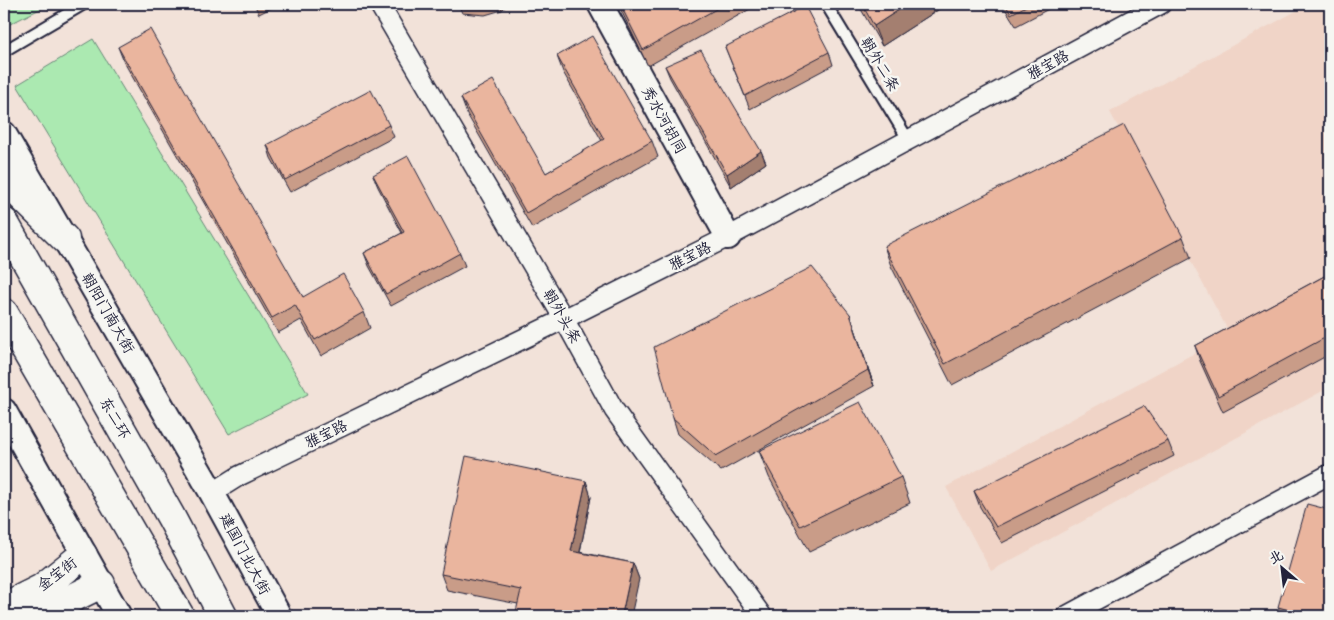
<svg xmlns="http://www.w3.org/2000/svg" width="1334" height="620" viewBox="0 0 1334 620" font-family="'Gochi Hand','LXGW WenKai TC',sans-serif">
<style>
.built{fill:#f0d4c7}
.green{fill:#abe9b1;stroke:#668676}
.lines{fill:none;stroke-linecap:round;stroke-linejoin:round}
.service-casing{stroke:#22223b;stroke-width:14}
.minor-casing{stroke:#22223b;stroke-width:22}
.tertiary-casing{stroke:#22223b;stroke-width:28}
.secondary-casing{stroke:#22223b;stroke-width:31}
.trunk-casing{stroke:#22223b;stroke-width:31}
.service{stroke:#f6f6f2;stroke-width:10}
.minor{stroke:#f6f6f2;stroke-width:19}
.tertiary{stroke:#f6f6f2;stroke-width:24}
.secondary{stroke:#f6f6f2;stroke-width:28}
.trunk{stroke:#f6f6f2;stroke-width:28}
.wall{fill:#c99c88;stroke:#22223b}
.shaded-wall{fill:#a47f6f;stroke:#22223b}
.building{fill:#eab59e;stroke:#22223b}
.labels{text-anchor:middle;stroke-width:5;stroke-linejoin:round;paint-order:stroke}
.street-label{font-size:15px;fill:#22223b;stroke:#f6f6f2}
</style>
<rect width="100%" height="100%" fill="#f2e2d9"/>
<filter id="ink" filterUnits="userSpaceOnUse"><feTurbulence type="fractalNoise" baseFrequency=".02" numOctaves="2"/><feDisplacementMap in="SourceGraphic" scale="10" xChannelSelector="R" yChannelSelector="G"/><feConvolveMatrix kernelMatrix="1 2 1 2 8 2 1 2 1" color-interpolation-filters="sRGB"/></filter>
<g filter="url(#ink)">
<polygon class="built" points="1309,4 1330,4 1330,387 991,571 946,487 1230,334 1110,112"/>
<g class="green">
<polygon points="4,4 50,4 4,27"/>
<polygon points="93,39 308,394 229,434 17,85"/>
</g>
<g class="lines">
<defs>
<g id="service">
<polyline points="826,4 909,141"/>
<polyline points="4,51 84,4"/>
</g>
<g id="minor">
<polyline points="379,4 564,319 614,410 762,616"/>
<polyline points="212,493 239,476 564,319 728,237 1161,4"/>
<polyline points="1066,616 1330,474"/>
</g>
<g id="tertiary">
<polyline points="600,4 728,237"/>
<polyline points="4,134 212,493 279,616"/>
<polyline points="4,411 119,616"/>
</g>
<g id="secondary">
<polyline points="4,607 42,588 83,555"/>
<polyline points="36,616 101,584"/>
</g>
<g id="trunk">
<polyline points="4,179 65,239"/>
<polyline points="4,222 171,517 223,616"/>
<polyline points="4,313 180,616"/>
</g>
</defs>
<use href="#service" class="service-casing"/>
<use href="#minor" class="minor-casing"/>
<use href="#tertiary" class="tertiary-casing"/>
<use href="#secondary" class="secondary-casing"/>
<use href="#trunk" class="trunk-casing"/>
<use href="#service" class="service"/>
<use href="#minor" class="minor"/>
<use href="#tertiary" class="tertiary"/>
<use href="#secondary" class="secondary"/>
<use href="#trunk" class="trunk"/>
</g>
<g class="wall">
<polygon points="254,4 279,4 259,14"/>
<polygon points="458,4 508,4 502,10 485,15 462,13"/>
<polygon points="618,4 759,4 648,66"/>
<polygon points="858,4 947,4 882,46"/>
<polygon points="1002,4 1058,4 1016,26"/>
<polygon points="118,47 303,297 364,312 370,328 321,356 301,320 278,333 124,62"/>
<polygon points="725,47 829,52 833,65 750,109"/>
<polygon points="557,56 652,141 658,157 532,228 467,114 461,98 546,173 602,141 563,72"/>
<polygon points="665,66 761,151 766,163 731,187 670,78"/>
<polygon points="389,125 394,137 290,192 271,158 267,145"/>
<polygon points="373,175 460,253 465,266 391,306 369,266 364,253 402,233 378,187"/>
<polygon points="1183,237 1191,258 952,385 891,266 884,246"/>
<polygon points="1330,273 1330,354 1223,412 1200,361 1195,346"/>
<polygon points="850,314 874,386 721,471 678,434 673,418"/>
<polygon points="1168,441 1174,456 1002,543 980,507 974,491"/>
<polygon points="759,451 901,477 910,503 809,552 769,477"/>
<polygon points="586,481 591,497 580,552 633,563 639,579 518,604 447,590 441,574"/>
<polygon points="1278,607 1330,616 1282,616"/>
</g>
<g class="shaded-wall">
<polygon points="499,4 508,4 502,10"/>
<polygon points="908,4 947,4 882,46 874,26"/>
<polygon points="761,151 766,163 731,187 727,174"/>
<polygon points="850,314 874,386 868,370"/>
<polygon points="586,481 591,497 577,566 571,551"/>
<polygon points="633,563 639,579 631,616 622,614"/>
</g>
<g class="building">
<polygon points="620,4 725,4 643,50"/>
<polygon points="862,4 908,4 874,26"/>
<polygon points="1005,4 1030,4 1011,14"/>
<polygon points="805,6 829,52 745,96 725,47"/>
<polygon points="150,29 303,297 343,274 364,312 315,340 295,305 272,318 118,47"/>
<polygon points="592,36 652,141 526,213 461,98 493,80 546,173 604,139 557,56"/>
<polygon points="701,50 761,151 727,174 665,66"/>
<polygon points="371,90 389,125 285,180 267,145"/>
<polygon points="1124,125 1183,237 945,364 884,246"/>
<polygon points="408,156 460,253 386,294 364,253 404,232 373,175"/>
<polygon points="812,267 850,314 868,370 716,456 673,418 654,347"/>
<polygon points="1330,273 1330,335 1218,396 1195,346"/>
<polygon points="860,402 901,477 800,526 759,451"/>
<polygon points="1144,406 1168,441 996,527 974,491"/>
<polygon points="466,456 586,481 571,551 633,563 622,614 631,616 515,616 521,590 441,574"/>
<polygon points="1307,504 1330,510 1330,616 1312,616 1278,607"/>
</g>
</g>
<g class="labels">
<g class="street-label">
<text transform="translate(880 64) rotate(59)" y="5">朝外二条</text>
<text transform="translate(1048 65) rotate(-29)" y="5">雅宝路</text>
<text transform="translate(664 120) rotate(61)" y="5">秀水河胡同</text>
<text transform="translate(690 256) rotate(-27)" y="5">雅宝路</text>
<text transform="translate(108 313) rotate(60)" y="5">朝阳门南大街</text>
<text transform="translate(562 316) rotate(60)" y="5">朝外头条</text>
<text transform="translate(115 418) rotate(60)" y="5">东二环</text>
<text transform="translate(326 434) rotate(-26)" y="5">雅宝路</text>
<text transform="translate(245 554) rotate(62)" y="5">建国门北大街</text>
<text transform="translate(57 574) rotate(-37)" y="5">金宝街</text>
</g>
</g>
<rect width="1334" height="620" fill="none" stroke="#f6f6f2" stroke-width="20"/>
<rect x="10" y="10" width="1314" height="600" fill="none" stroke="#22223b" stroke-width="2" filter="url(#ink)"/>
<g transform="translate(1282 568) rotate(332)" stroke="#f6f6f2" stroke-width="4" paint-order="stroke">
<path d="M0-4L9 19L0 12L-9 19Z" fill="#22223b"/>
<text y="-8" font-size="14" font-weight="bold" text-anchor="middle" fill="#22223b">北</text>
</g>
</svg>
